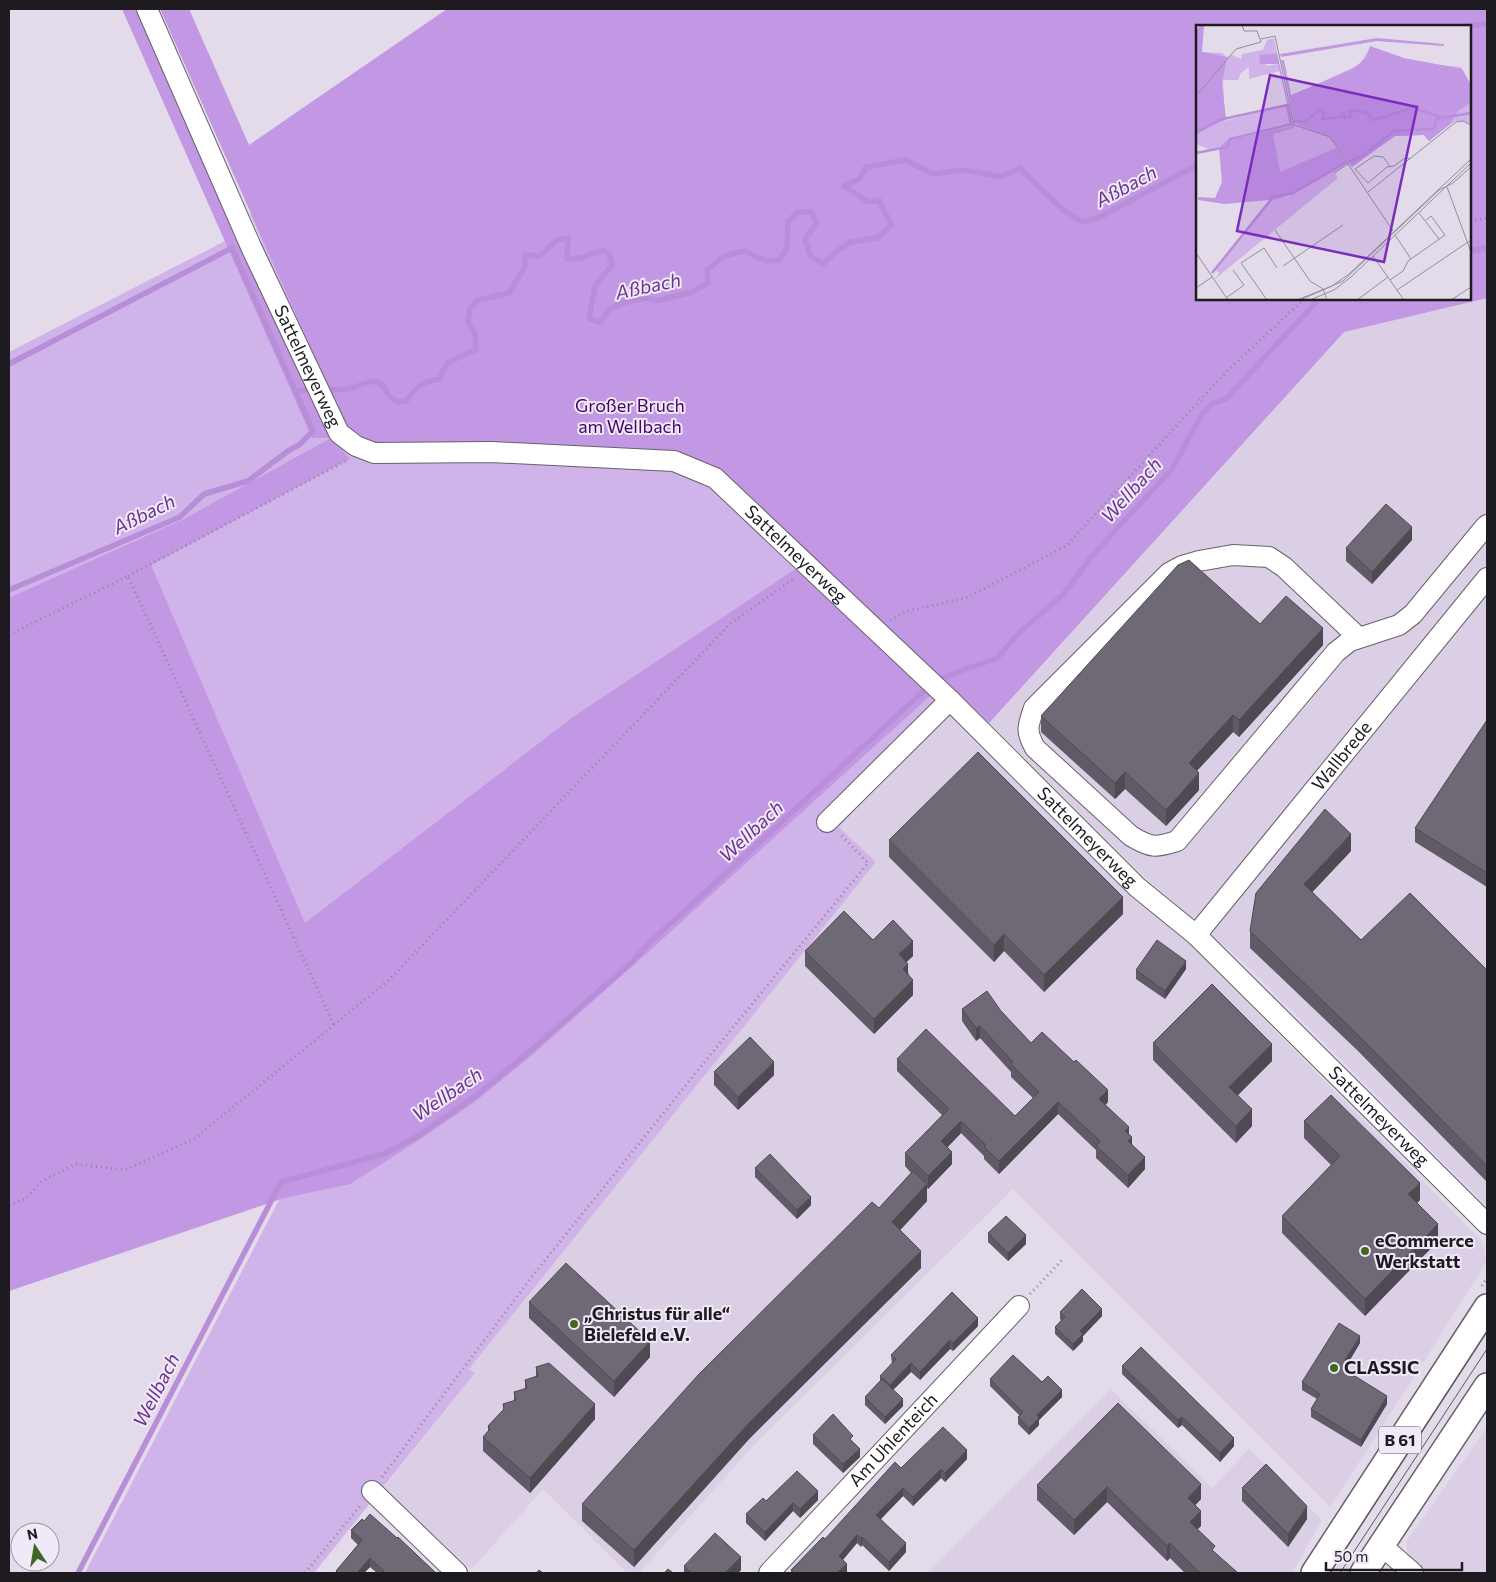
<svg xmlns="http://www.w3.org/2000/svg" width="1496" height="1582" viewBox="0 0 1496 1582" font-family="Commissioner,sans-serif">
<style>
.built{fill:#dacfe4}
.green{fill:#d0b3e8;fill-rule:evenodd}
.forest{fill:#c297e3;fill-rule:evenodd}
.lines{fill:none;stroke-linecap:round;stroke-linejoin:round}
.stream{stroke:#b88ed9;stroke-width:5.5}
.minor-casing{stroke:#68616d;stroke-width:22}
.major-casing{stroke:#68616d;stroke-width:28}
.path{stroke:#8f8a94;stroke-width:3;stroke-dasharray:1 4;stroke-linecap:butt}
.minor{stroke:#fff;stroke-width:20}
.major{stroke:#fff;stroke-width:25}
.tram{stroke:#5a565e;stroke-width:1}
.wall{fill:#5f5a65}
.shaded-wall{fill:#4e4a52}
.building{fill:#6f6975;stroke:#4e4a52}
.poi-dot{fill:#416822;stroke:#f0e9f7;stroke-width:2}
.labels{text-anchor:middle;stroke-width:4;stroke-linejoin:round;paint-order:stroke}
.shield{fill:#f0e9f7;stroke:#5c5960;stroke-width:1}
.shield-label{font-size:16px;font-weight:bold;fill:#1d1b20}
.street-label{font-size:18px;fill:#1d1b20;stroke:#f0e9f7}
.park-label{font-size:18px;fill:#440563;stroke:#f0e9f7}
.poi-label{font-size:18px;font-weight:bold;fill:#1d1b20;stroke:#f0e9f7;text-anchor:start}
.water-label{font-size:19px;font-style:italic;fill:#6a348d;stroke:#f0e9f7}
.inset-river{fill:none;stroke:#b88ed9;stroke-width:2.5}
.inset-road{fill:none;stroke:#948e99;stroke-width:1}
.view{fill:#7b2cbf;fill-opacity:0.15;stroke:#7b2cbf;stroke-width:2.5}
.inset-edge{fill:none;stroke:#1d1b20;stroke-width:2.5}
</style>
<rect width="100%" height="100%" fill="#e3dbe9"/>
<g class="built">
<polygon points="1487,298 1487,1206 1243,962 1141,874 989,723 1344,332"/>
<polygon points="947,712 1130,895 1190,944 1482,1241 1487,1261 1411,1382 1330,1507 1013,1189 754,1445 639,1573 627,1573 543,1489 471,1570 384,1488 475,1373 469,1369 876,862 839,827"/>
<polygon points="1111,1389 1212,1488 1249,1449 1322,1520 1292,1573 928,1573"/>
<polygon points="1487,1427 1487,1573 1427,1573 1408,1556 1406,1542"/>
</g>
<path class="green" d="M447,9h1040v289l-143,34 -355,391 -43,-42 -15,13 16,18 -108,115 37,35 -407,507 6,4 -161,200h-229l194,-373 -270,91v-939l216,-111 7,14 30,-13 -12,-28zM1197,26h273v273h-273z"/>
<g class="forest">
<polygon points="122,9 140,9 332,438 350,459 151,565 305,923 573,717 800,566 933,693 655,946 532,1055 476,1101 416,1142 350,1184 280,1199 9,1291 9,598 182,520 331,438 312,438"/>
<path d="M160,9h29l60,136 198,-136h1040v289l-143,34 -355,391 -43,-42 -4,3 -224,-212 -341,-28 -16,-7 -15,-10zM1197,26h273v273h-273z"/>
</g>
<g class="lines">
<g class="stream">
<polyline points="1466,26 1487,24"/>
<polyline points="1470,251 1487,248"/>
<polyline points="9,364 232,248 313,431 299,445 288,451 248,481 204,494 180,517 9,590"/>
<path d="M327,390l21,-1 25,-8 6,1 5,5 5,9 8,6 9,-1c10,-13 15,-19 33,-22l9,-17 28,-12 -1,-17 -7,-11 2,-14 8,-8 31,-7 16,-26v-12l15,1 17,-16 11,-2 -1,21 14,-1 22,-8 6,4 3,11 -17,21 -5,26v7l10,3 10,-13 12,-6 24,-5 11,3 35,-9 16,-9 -1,-13 17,-14 20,-5 23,10 12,-1 8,-12 1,-27 10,-9h14l4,12 -11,15 5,17 13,8 13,-12 14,-10 28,-4 13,-13 -12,-25 -11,2 -24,-16 15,-7 7,-12 39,-7 28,14 27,-4 17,2 24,5 19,-9 43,42 19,12 16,-4 99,-53"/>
<polyline points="296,391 305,390"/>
<polyline points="944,677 997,658 1021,631 1063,595 1092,556 1172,469 1202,414 1213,403 1226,399 1319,299"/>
<polyline points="78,1573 281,1182 384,1154 416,1137 473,1098 529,1052 631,963 651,941 701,896 928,687"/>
</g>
<defs>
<g id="minor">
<path id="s1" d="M147,9l105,240 87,184 17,13 18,7 118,-1 182,9 41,17 235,222 187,187 59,48 291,289"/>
<path d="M1359,638l-75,-71 -15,-10 -36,-2 -34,6 -17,5 -13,7 -135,135c-6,18 -9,22 1,40l96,88c20,12 24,12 46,5l159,-189 14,-11 49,-16 14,-11 71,-86 3,-3"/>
<polyline points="827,822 950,700"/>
<path id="s2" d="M1196,935l291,-357"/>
<polyline points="372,1491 457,1573"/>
<polyline points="1382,1546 1413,1573"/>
<path id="s3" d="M769,1573l250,-267"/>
</g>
<g id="major">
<polyline points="1314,1573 1487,1307"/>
<polyline points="1363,1573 1487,1386"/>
</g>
</defs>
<use href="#minor" class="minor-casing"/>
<use href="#major" class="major-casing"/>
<g class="path">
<polyline points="1470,220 1487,218"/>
<polyline points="128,576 346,461"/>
<polyline points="890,620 907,611 966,598 1066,546 1226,372 1304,299"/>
<polyline points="9,635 128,576 334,1025"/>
<polyline points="9,1205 25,1199 42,1181 76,1164 125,1170 194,1139 389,980 731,623 795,578"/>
<polyline points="1482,1286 1487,1278"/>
<polyline points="1030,1294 1064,1258"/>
<polyline points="382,1477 534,1274 707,1059 868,863 840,834"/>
<polyline points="305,1573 360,1506"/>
</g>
<use href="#minor" class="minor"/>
<use href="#major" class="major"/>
<g class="tram">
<polyline points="1330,1573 1487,1332"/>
<polyline points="1340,1573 1487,1349"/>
</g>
</g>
<g class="wall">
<polygon points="1412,540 1372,584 1346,561 1346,548"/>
<polygon points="1260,624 1323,645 1239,737 1233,732 1197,771 1199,790 1166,826 1125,789 1115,799 1041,732 1041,716"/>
<polygon points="1487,720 1487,887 1415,842 1415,828"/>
<polygon points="889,840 1123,914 1044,992 1004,951 994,962 889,857"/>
<polygon points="1351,851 1312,892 1361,940 1487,970 1487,1182 1357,1050 1250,948 1250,931"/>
<polygon points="873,940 913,956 906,962 913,995 874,1034 805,966 805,951"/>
<polygon points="1186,969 1165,999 1136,979 1136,970"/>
<polygon points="962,1009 1001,1011 1031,1043 1108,1102 1105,1105 1129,1134 1132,1144 1145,1169 1128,1188 1096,1158 1096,1150 1058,1114 999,1174 984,1159 984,1156 961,1133 948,1147 952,1164 928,1189 927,1188 927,1201 900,1230 921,1268 750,1438 634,1567 582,1521 582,1504 879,1208 911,1173 905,1166 905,1153 942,1115 897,1071 897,1059 1015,1116 1033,1098 1011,1077 1011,1072 980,1038 976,1041 962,1021"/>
<polygon points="1153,1043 1272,1061 1238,1095 1252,1126 1236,1143 1153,1060"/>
<polygon points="714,1072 774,1075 738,1110 714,1085"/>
<polygon points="1304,1121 1420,1200 1417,1203 1438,1241 1365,1316 1282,1233 1282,1216 1331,1165 1304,1138"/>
<polygon points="755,1168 811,1205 797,1219 755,1177"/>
<polygon points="988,1233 1026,1244 1008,1261 988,1242"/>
<polygon points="529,1302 650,1357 614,1397 529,1318"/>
<polygon points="1060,1312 1102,1316 1083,1336 1083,1341 1073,1351 1055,1334 1055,1327 1061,1320 1060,1319"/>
<polygon points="978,1326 953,1351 950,1349 920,1380 911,1372 893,1390 903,1406 885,1424 865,1405 865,1397 880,1381 880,1376 892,1364 891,1355"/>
<polygon points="1360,1343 1347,1365 1350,1373 1387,1404 1361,1447 1311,1417 1311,1409 1317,1399 1302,1390 1302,1382"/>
<polygon points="1122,1366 1234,1446 1220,1462 1182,1425 1178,1428 1122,1374"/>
<polygon points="536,1367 595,1419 530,1493 483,1451 483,1437 488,1431 488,1426 503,1411 503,1404 514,1401 514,1392 525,1389 525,1380 536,1376"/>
<polygon points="990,1379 1042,1382 1062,1397 1039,1420 1039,1425 1029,1435 1018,1424 1018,1417 1020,1416 990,1386"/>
<polygon points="1118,1403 1201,1499 1195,1505 1201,1526 1197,1529 1215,1553 1238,1573 1185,1573 1170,1558 1167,1561 1107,1502 1074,1535 1037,1500 1037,1485"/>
<polygon points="813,1435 853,1442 860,1457 843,1473 813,1444"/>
<polygon points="967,1459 945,1482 941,1478 913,1506 903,1496 881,1519 906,1552 889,1571 862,1545 861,1547 857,1543 843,1560 847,1572 846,1573 791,1573 791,1570 901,1468"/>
<polygon points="1242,1488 1307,1519 1288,1547 1242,1501"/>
<polygon points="818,1500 800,1518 793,1511 765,1541 746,1523 746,1514 766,1501"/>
<polygon points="364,1521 397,1538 436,1573 377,1573 370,1567 364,1573 336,1573 336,1571 358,1545 351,1538 351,1530"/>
<polygon points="684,1566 741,1570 738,1573 684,1573"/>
</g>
<g class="shaded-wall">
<polygon points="1412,527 1412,540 1372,584 1372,572"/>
<polygon points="1323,628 1323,645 1239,737 1239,720"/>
<polygon points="1233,715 1233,732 1189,779 1189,763"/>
<polygon points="1125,772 1125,789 1115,799 1115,783"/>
<polygon points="1199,773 1199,790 1166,826 1166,810"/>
<polygon points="1351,834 1351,851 1304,901 1304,884"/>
<polygon points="1123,897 1123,914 1044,992 1044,975"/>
<polygon points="1004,934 1004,951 994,962 994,945"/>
<polygon points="913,941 913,956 899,969 899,954"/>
<polygon points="1186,961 1186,969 1165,999 1165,991"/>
<polygon points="908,964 908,979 903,969"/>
<polygon points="913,980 913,995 874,1034 874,1019"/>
<polygon points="980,1026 980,1038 976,1041 976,1028"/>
<polygon points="1272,1044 1272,1061 1229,1104 1229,1087"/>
<polygon points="774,1062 774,1075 738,1110 738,1097"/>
<polygon points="1108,1090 1108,1102 1099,1112 1099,1099"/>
<polygon points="1058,1102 1058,1114 999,1174 999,1161"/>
<polygon points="1252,1109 1252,1126 1236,1143 1236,1126"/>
<polygon points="961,1121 961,1133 941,1153 941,1141"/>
<polygon points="1129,1127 1129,1139 1125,1131"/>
<polygon points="1132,1137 1132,1149 1128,1141"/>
<polygon points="952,1152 952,1164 928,1189 928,1176"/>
<polygon points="1145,1157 1145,1169 1128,1188 1128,1175"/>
<polygon points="1420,1183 1420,1200 1408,1211 1408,1194"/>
<polygon points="927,1184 927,1201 892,1239 892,1222"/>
<polygon points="811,1197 811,1205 797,1219 797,1210"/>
<polygon points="1438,1224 1438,1241 1365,1316 1365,1299"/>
<polygon points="1026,1235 1026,1244 1008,1261 1008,1253"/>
<polygon points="921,1251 921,1268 750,1438 634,1567 634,1550 750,1422"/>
<polygon points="1102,1309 1102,1316 1083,1336 1083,1341 1073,1351 1073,1344 1080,1331"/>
<polygon points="978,1318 978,1326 953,1351 953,1343"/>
<polygon points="1360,1336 1360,1343 1345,1368 1345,1360"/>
<polygon points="950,1340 950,1349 920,1380 920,1372"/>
<polygon points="650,1341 650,1357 614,1397 614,1381"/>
<polygon points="911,1363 911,1372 890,1393 890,1385"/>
<polygon points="1062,1390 1062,1397 1039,1420 1039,1425 1029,1435 1029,1428 1037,1415"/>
<polygon points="1387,1396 1387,1404 1361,1447 1361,1440"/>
<polygon points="903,1399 903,1406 885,1424 885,1417"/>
<polygon points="595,1404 595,1419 530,1493 530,1478"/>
<polygon points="1182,1417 1182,1425 1178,1428 1178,1420"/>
<polygon points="1234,1438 1234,1446 1220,1462 1220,1453"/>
<polygon points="860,1449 860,1457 843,1473 843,1464"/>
<polygon points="967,1450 967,1459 945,1482 945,1473"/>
<polygon points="941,1469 941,1478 913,1506 913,1497"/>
<polygon points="1201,1484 1201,1499 1188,1513 1188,1498"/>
<polygon points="1107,1487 1107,1502 1074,1535 1074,1520"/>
<polygon points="903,1488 903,1496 876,1524 876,1515"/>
<polygon points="818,1491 818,1500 800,1518 800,1509"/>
<polygon points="793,1503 793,1511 765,1541 765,1532"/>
<polygon points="1307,1506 1307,1519 1288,1547 1288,1534"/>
<polygon points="1201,1511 1201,1526 1190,1537 1190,1522"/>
<polygon points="857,1535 857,1543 839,1564 839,1556"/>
<polygon points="862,1537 862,1545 861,1547 861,1538"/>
<polygon points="906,1543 906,1552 889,1571 889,1562"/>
<polygon points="1170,1543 1170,1558 1167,1561 1167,1546"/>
<polygon points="741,1557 741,1570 738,1573 725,1573"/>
<polygon points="370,1558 370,1567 364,1573 357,1573"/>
<polygon points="847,1564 847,1572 846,1573 837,1573"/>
</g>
<g class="building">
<polygon points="1386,504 1412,527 1372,572 1346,548"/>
<polygon points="1189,560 1260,624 1286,596 1323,628 1239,720 1233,715 1189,763 1199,773 1166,810 1125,772 1115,783 1041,716 1178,565"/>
<polygon points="1487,720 1487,873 1415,828"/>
<polygon points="978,752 1123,897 1044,975 1004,934 994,945 889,840"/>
<polygon points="1325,809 1351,834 1304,884 1361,940 1410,893 1487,970 1487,1166 1357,1034 1250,931 1256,893"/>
<polygon points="844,911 873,940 893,920 913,941 899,954 908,964 903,969 913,980 874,1019 805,951"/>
<polygon points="1157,940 1186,961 1165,991 1136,970"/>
<polygon points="1212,984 1272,1044 1229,1087 1252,1109 1236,1126 1153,1043"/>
<polygon points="987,991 1001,1011 1031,1043 1042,1032 1074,1062 1076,1060 1108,1090 1099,1099 1129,1127 1125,1131 1132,1137 1128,1141 1145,1157 1128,1175 1096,1146 1100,1141 1058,1102 999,1161 984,1147 986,1145 961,1121 941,1141 952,1152 928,1176 905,1153 949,1109 897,1059 926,1029 1015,1116 1039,1092 1011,1064 1013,1062 980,1026 976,1028 962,1009"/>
<polygon points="750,1037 774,1062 738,1097 714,1072"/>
<polygon points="1331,1095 1420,1183 1408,1194 1438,1224 1365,1299 1282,1216 1340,1156 1304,1121"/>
<polygon points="770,1154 811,1197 797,1210 755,1168"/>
<polygon points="913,1171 927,1184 892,1222 921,1251 750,1422 634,1550 582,1504 699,1374 872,1202 879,1208"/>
<polygon points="1006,1216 1026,1235 1008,1253 988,1233"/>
<polygon points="566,1263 650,1341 614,1381 529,1302"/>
<polygon points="1082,1289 1102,1309 1080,1331 1083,1334 1073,1344 1055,1327 1065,1317 1060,1312"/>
<polygon points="952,1292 978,1318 953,1343 950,1340 920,1372 911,1363 890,1385 880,1376 896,1359 891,1355"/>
<polygon points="1339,1323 1360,1336 1345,1360 1350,1373 1387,1396 1361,1440 1311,1409 1320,1394 1302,1382"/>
<polygon points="1141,1347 1234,1438 1220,1453 1182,1417 1178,1420 1122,1366"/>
<polygon points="1013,1355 1042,1382 1048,1376 1062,1390 1037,1415 1039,1418 1029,1428 1018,1417 1023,1412 990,1379"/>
<polygon points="549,1363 595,1404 530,1478 483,1437 490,1429 488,1426 504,1409 503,1404 516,1400 514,1392 527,1388 525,1380 538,1376 536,1367"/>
<polygon points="882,1379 903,1399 885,1417 865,1397"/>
<polygon points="1118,1403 1201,1484 1188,1498 1201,1511 1190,1522 1215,1546 1212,1550 1238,1573 1200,1573 1170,1543 1167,1546 1107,1487 1074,1520 1037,1485"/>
<polygon points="833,1414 853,1436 850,1439 860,1449 843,1464 813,1435"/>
<polygon points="943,1427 967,1450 945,1473 941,1469 913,1497 903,1488 876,1515 906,1543 889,1562 862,1537 861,1538 857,1535 839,1556 847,1564 837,1573 795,1573 791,1570 823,1537 825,1539 895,1462 901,1468"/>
<polygon points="1266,1464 1307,1506 1288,1534 1242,1488"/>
<polygon points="797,1471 818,1491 800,1509 793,1503 765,1532 746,1514 763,1498 766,1501"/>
<polygon points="370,1514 397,1538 398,1537 436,1573 386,1573 370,1558 357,1573 339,1573 336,1571 362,1540 351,1530 362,1519 364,1521"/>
<polygon points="715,1533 741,1557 725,1573 691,1573 684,1566"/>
<polygon points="668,1569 673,1573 664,1573"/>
<polygon points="539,1570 543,1573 536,1573"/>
</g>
<g class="poi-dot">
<circle cx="1365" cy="1251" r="5"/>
<circle cx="574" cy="1324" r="5"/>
<circle cx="1334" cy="1368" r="5"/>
</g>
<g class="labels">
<rect class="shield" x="1379" y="1426.5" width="42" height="27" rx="4"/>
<g class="shield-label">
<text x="1400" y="1446">B 61</text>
</g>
<g class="street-label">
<text dy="6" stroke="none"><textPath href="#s1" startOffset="392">Sattelmeyerweg</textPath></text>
<text dy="6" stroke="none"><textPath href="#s1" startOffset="962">Sattelmeyerweg</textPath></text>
<text dy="6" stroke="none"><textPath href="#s2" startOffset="231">Wallbrede</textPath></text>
<text dy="6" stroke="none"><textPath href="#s1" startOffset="1368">Sattelmeyerweg</textPath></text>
<text dy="6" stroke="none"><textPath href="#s1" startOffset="1772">Sattelmeyerweg</textPath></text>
<text dy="6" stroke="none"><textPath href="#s3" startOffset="182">Am Uhlenteich</textPath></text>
</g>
<g class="park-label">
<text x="630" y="412">Großer Bruch<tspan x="630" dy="21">am Wellbach</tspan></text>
</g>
<g class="poi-label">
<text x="1375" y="1247">eCommerce<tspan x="1375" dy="21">Werkstatt</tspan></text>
<text x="584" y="1320">„Christus für alle“<tspan x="584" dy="21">Bielefeld e.V.</tspan></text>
<text x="1344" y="1374">CLASSIC</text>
</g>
<g class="water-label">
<text transform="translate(1126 186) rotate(-28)" y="7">Aßbach</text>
<text transform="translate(648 286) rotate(-12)" y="7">Aßbach</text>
<text transform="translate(1131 490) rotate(-48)" y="7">Wellbach</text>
<text transform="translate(144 514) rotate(-26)" y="7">Aßbach</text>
<text transform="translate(751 831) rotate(-43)" y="7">Wellbach</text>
<text transform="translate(447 1094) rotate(-34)" y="7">Wellbach</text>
<text transform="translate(156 1390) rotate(-63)" y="7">Wellbach</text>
</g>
</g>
<g transform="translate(1196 25)">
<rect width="275" height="275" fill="#e3dbe9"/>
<path d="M6,3v24l20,1 5,4 5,-2 9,4 1,-5 21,-4 4,-10 7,-2 3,15 -18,2 8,11 11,-2 2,7 -31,8v-12l-8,6 -3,7h-15l2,41 62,-16 31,-21 42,-20 9,-15 33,12 59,6 10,18v38l-16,-2 -26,20 -5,-6 -29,1 -43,31 -5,-4 -12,11 3,4 -123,101 4,-6 -4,-4 57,-70 -48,5 -1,-56 -15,1 -12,-5v-108z" fill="#d0b3e8"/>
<path d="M4,0h4l-2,27 25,5 -5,27 4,35 -30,15v-103zM181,13l67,6v2l-67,-5 -96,16 -1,-3zM174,21l34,12 58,11 9,16v18l-13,8 -7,12 -22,18 -5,-6 -29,1 -43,31 -22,-30 -35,-13 -14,-64h3l7,35 62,-26 13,-11zM81,28l17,75 -21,6 7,38 56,-24 11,15 -68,36 -55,5 -26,-4v-3l17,1 7,-16 -3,-34 7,-7 66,-15 -14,-62h-18l-1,-9z" fill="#c297e3"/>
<path class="inset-river" d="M98,96l11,1 14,-12 5,3 -2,6 19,-2 3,-4 1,5 6,-1 -2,-6 3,-1 14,3 7,7 40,-12 28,9M0,108l23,-13 68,-15 4,19 -61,15 -3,8 -31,6M152,137l14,-6 32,-25 37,-2 4,-2 1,-8 35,-6M16,248l61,-76 20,-4 54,-31"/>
<path class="inset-road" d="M65,14l14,-3 19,89 36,12 63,94M0,71l40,-47 25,-7 -4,-11h-13l-2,-6M194,141l-7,-9 -9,-1 -19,13 13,14 19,-16 7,-1 11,-8 5,1M138,148l14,-9M251,162l24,65M172,167l88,-70 7,-1 8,4M223,188l20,26M79,205l35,51 13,8 4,11M199,210l16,24M0,228l32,47M177,231l31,44M87,241l60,-41M194,255l13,-9 5,-10 37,-26 -14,-19 -5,4M0,263l16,-11M201,265l74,-50M30,273l18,-13 -11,-15M71,275l-26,-37 23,-15 13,20M101,275l35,-14 17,-12 122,-115M104,275l43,-19 96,-91 14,-7 18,-16M114,275l24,-10 17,-13 120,-114M161,275l31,-23M255,275l20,-13"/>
<path class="view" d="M74,50l147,32 -33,155 -147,-31z"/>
<rect width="275" height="275" class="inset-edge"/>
</g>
<rect width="1496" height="1582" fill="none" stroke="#1d1b20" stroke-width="20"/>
<g transform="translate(35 1547) rotate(348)"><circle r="24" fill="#f0e9f7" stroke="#9c97a1"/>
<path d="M0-4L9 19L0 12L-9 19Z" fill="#416822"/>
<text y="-8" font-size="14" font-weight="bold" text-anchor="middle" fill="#1d1b20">N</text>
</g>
<path d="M1326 1562v8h136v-8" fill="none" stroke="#1d1b20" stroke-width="2.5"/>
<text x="1334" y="1562" font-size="15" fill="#1d1b20" stroke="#f0e9f7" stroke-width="4" paint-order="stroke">50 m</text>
</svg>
